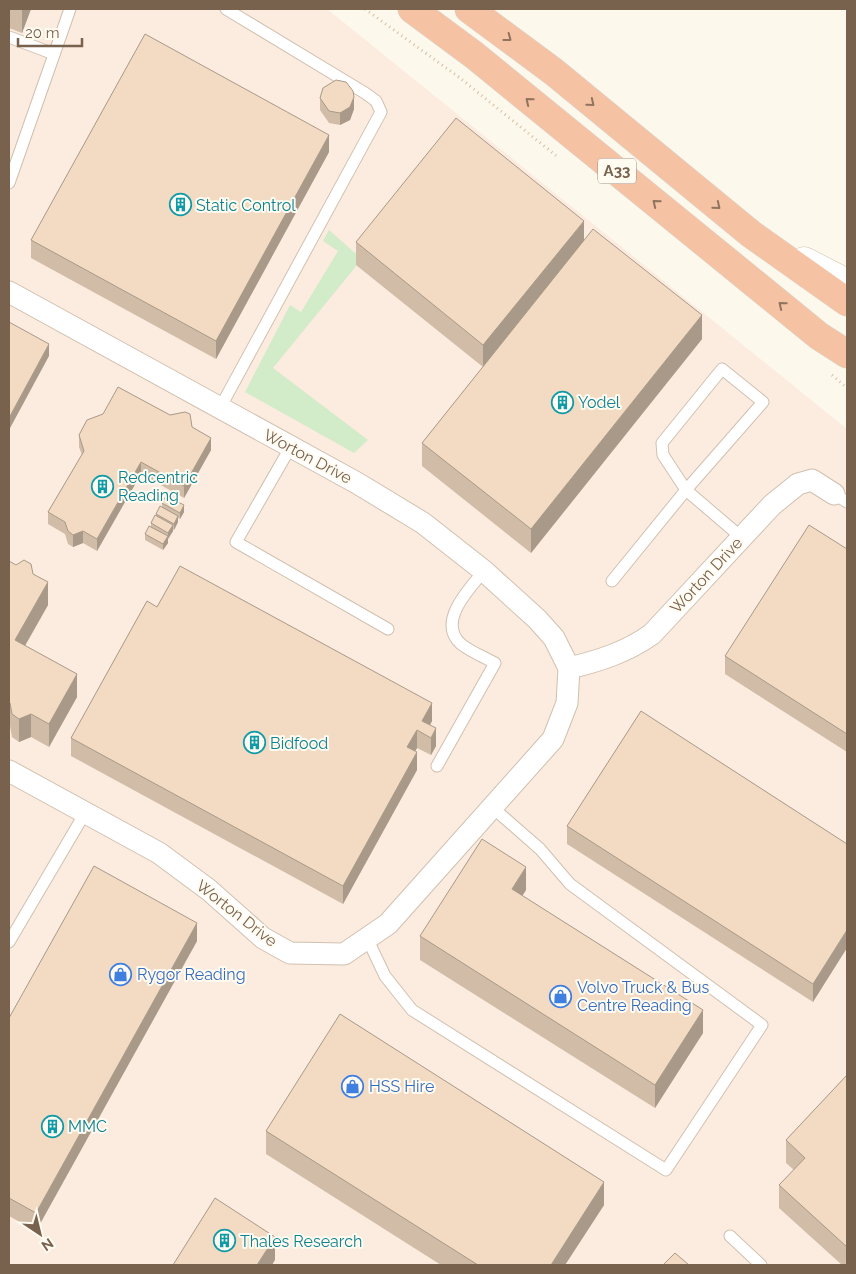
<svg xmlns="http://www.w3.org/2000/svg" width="856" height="1274" viewBox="0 0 856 1274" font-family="Raleway,sans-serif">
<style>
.commercial{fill:#fcebdf}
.green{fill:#d2ebc8}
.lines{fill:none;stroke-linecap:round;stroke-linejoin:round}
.lane-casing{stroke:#cfc1af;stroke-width:13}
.street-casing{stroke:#cfc1af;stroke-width:23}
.secondary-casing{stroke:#d2c2ad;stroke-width:29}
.highway-casing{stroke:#dcd6d1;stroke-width:29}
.path{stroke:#d8bea5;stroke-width:3;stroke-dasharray:1 4;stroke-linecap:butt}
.lane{stroke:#fff;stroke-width:11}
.street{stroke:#fff;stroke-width:21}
.secondary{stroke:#fff;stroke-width:28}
.highway{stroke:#f5c2a3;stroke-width:28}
.wall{fill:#d0bca7}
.shaded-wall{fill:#a99988}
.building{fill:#f2dbc2;stroke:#a99988}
.oneway{stroke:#91745e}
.labels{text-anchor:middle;stroke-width:4;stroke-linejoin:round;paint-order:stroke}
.shield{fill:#fffbf1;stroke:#a08f7e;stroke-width:1}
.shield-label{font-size:15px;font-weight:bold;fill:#78614d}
.culture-label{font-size:16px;fill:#0d838f;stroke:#fffbf1;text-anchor:start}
.street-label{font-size:16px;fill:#78614d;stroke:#fffbf1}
.shop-label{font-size:16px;fill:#366cbe;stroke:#fffbf1;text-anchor:start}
</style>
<rect width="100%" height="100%" fill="#fcf8eb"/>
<polygon class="commercial" points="9,9 327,9 847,429 847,1265 9,1265"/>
<polygon class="green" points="450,138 353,270 273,368 368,440 354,453 245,392 290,305 301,312 338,251 323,241 329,230 355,253"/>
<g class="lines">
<defs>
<g id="lane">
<polyline points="9,37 54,54"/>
<polyline points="9,183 70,9"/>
<polygon points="722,369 763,402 686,490 663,455 662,443"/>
<polyline points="220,408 381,112 376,101 365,93 226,9"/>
<polyline points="290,448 236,542 388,629"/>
<polyline points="834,494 847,502"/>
<polyline points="612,581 686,490 741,537"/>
<path d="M437,766l58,-103c-11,-6 -24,-11 -34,-19 -25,-22 9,-56 23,-73"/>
<polyline points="367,938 385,976 412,1010 666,1170 762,1025 570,884 540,849 492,807"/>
<polyline points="9,942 85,813"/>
<polyline points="730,1236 761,1265"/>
</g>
<g id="street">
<polyline points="9,292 357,483 423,523 484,571 537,619 554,638 569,668 567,703 553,739 388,924 344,954 290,953 263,938 209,890 159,853 9,771"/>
<path d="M569,668c30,-7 58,-16 83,-34l120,-129 26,-21 14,-4 22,14"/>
</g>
<polyline id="secondary" points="804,261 847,283"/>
<g id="highway">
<polyline points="412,9 474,55 819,336 847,354"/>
<polyline points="469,9 554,72 751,234 847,302"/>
</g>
</defs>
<use href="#lane" class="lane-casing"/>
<use href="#street" class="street-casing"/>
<use href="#secondary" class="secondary-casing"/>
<use href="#highway" class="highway-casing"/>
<g class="path">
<polyline points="365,9 460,78 559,158"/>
<polyline points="832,375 847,388"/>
</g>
<use href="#lane" class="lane"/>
<use href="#street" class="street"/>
<use href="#secondary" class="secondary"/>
<use href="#highway" class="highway"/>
</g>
<g class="wall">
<polygon points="9,9 31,9 22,33 9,28"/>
<polygon points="320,98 354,109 350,120 340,125 329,123 320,110"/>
<polygon points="329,152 216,359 31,258 31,240"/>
<polygon points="584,241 702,339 531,553 422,466 422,443 483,367 356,265 356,242"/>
<polygon points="170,415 192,427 211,450 184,498 141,474 97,551 83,543 73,547 68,544 65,534 48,524 48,512 82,455 79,447 79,435"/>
<polygon points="162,503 184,512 180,519 178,518 178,522 174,530 173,529 173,531 168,539 168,543 163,550 145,540 145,534 151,527 151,523 156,516 156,514 162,507"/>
<polygon points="847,549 847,752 725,674 725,656"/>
<polygon points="9,561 48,605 25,646 77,697 49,747 31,737 19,742 12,737 10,726 9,725"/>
<polygon points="157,607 432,721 430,725 436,746 431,755 417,748 415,751 417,770 343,904 71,756 71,738"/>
<polygon points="567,826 847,844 813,1002 567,844"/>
<polygon points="526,890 522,896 703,1033 655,1108 420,960 420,936"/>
<polygon points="197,941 36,1231 9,1216 9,1018"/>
<polygon points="847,1075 847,1265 842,1265 779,1208 779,1185 794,1170 786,1163 786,1140"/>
<polygon points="266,1131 604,1205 565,1265 441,1265 266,1154"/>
</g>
<g class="shaded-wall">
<polygon points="22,9 31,9 22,33"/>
<polygon points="354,97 354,109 350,120 340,125 340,113"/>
<polygon points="329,135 329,152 216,359 216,341"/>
<polygon points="584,221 584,244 483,368 483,345"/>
<polygon points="702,315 702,339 531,553 531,529"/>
<polygon points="49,344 49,356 9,430 9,418"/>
<polygon points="211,438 211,450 184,498 184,486"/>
<polygon points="141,462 141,474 97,551 97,539"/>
<polygon points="184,505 184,512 180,519 180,513"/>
<polygon points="178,516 178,522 174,530 174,524"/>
<polygon points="173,525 173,531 168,539 168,533"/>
<polygon points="83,531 83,543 73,547 73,535"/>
<polygon points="168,536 168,543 163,550 163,544"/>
<polygon points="48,582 48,605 15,663 15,640"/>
<polygon points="77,674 77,697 49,747 49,724"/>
<polygon points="432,703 432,721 425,734 422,721"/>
<polygon points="31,714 31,737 19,742 19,719"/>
<polygon points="436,728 436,746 431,755 431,738"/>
<polygon points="417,730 417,748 407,765 407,747"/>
<polygon points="417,752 417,770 343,904 343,886"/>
<polygon points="526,867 526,890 512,912 512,889"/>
<polygon points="197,923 197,941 36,1231 36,1213"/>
<polygon points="847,930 847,948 813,1002 813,984"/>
<polygon points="703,1010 703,1033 655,1108 655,1085"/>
<polygon points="604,1182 604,1205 565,1265 551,1265"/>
<polygon points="275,1237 275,1260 272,1265 257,1265"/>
</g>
<g class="building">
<polygon points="145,34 329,135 216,341 31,240"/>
<polygon points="336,80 346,82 353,91 354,97 350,107 340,113 329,111 320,98 323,88"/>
<polygon points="456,118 584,221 483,345 356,242"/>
<polygon points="593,229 702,315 531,529 422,443"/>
<polygon points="9,322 49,344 9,418"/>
<polygon points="118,387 170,415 185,412 190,414 192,427 211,438 184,486 141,462 97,539 83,531 73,535 68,531 65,522 48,512 84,451 79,435 87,420 103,414"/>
<polygon points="166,496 184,505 180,513 162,503"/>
<polygon points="160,506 178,516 174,524 156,514"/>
<polygon points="155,515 173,525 168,533 151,523"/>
<polygon points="809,525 847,549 847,734 725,656"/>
<polygon points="149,526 168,536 163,544 145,534"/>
<polygon points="24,560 31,564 33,574 48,582 15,640 77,674 49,724 31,714 19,719 12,714 10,703 9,702 9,561 16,565"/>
<polygon points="180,566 432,703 422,721 436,728 431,738 417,730 407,747 417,752 343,886 71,738 147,601 157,607"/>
<polygon points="641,711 847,844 847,930 813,984 567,826"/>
<polygon points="482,839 526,867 512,889 703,1010 655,1085 420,936"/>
<polygon points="94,866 197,923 36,1213 9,1198 9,1018"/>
<polygon points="340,1014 604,1182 551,1265 478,1265 266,1131"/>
<polygon points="847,1075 847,1247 779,1185 805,1158 786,1140"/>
<polygon points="215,1198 275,1237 257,1265 173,1265"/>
<polygon points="675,1253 689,1265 663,1265"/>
</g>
<defs><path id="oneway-chevron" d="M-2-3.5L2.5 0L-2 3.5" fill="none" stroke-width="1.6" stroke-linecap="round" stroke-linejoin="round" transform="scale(1.25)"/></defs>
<g class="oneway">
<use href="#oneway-chevron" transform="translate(508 38) rotate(37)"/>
<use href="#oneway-chevron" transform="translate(529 101) rotate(-141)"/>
<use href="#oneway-chevron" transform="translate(591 103) rotate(39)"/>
<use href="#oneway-chevron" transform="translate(656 203) rotate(-141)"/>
<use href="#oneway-chevron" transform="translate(717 206) rotate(39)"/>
<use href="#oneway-chevron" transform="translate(782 305) rotate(-141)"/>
</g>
<defs>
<symbol id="building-ring" viewBox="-11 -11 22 22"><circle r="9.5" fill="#fffbf1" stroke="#0f9aa8" stroke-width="1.5"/><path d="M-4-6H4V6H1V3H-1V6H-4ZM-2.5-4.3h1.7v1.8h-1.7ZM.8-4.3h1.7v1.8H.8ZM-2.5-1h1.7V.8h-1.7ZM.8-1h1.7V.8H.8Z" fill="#0f9aa8"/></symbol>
<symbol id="shop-ring" viewBox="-11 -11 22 22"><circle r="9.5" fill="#fffbf1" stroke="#3f7fe0" stroke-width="1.5"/><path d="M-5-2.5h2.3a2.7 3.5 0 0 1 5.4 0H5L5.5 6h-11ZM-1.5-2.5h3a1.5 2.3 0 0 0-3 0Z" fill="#3f7fe0"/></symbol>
</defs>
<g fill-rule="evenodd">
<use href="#building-ring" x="168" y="192" width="25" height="25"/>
<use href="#building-ring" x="550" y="390" width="25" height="25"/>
<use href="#building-ring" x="90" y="474" width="25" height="25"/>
<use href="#building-ring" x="242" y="730" width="25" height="25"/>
<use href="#shop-ring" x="108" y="962" width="25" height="25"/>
<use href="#shop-ring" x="548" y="984" width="25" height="25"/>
<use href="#shop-ring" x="340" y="1074" width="25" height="25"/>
<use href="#building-ring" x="40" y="1114" width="25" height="25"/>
<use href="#building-ring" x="212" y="1228" width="25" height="25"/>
</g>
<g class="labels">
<rect class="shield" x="598" y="158.5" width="38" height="25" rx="4"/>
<g class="shield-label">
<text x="617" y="176">A33</text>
</g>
<g class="culture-label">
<text x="196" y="211">Static Control</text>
<text x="578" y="408">Yodel</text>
<text x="118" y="483">Redcentric<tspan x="118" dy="18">Reading</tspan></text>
<text x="270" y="749">Bidfood</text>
<text x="68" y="1132">MMC</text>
<text x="240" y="1247">Thales Research</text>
</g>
<g class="street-label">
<text transform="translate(308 456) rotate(28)" y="6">Worton Drive</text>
<text transform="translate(706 575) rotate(-47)" y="6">Worton Drive</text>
<text transform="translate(237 913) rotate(38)" y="6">Worton Drive</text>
</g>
<g class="shop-label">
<text x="137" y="980">Rygor Reading</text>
<text x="577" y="993">Volvo Truck &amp; Bus<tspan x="577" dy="18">Centre Reading</tspan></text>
<text x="369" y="1092">HSS Hire</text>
</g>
</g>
<rect width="856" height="1274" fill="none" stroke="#78614d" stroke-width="20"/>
<g transform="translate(40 1234) rotate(145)" stroke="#fffbf1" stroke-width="4" paint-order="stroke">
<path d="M0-4L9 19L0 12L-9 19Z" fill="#78614d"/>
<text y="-8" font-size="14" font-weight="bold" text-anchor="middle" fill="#78614d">N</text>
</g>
<path d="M18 38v8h64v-8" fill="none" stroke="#78614d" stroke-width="2.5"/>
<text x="25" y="38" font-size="15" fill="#78614d" stroke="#fffbf1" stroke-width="4" paint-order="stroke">20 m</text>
</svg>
